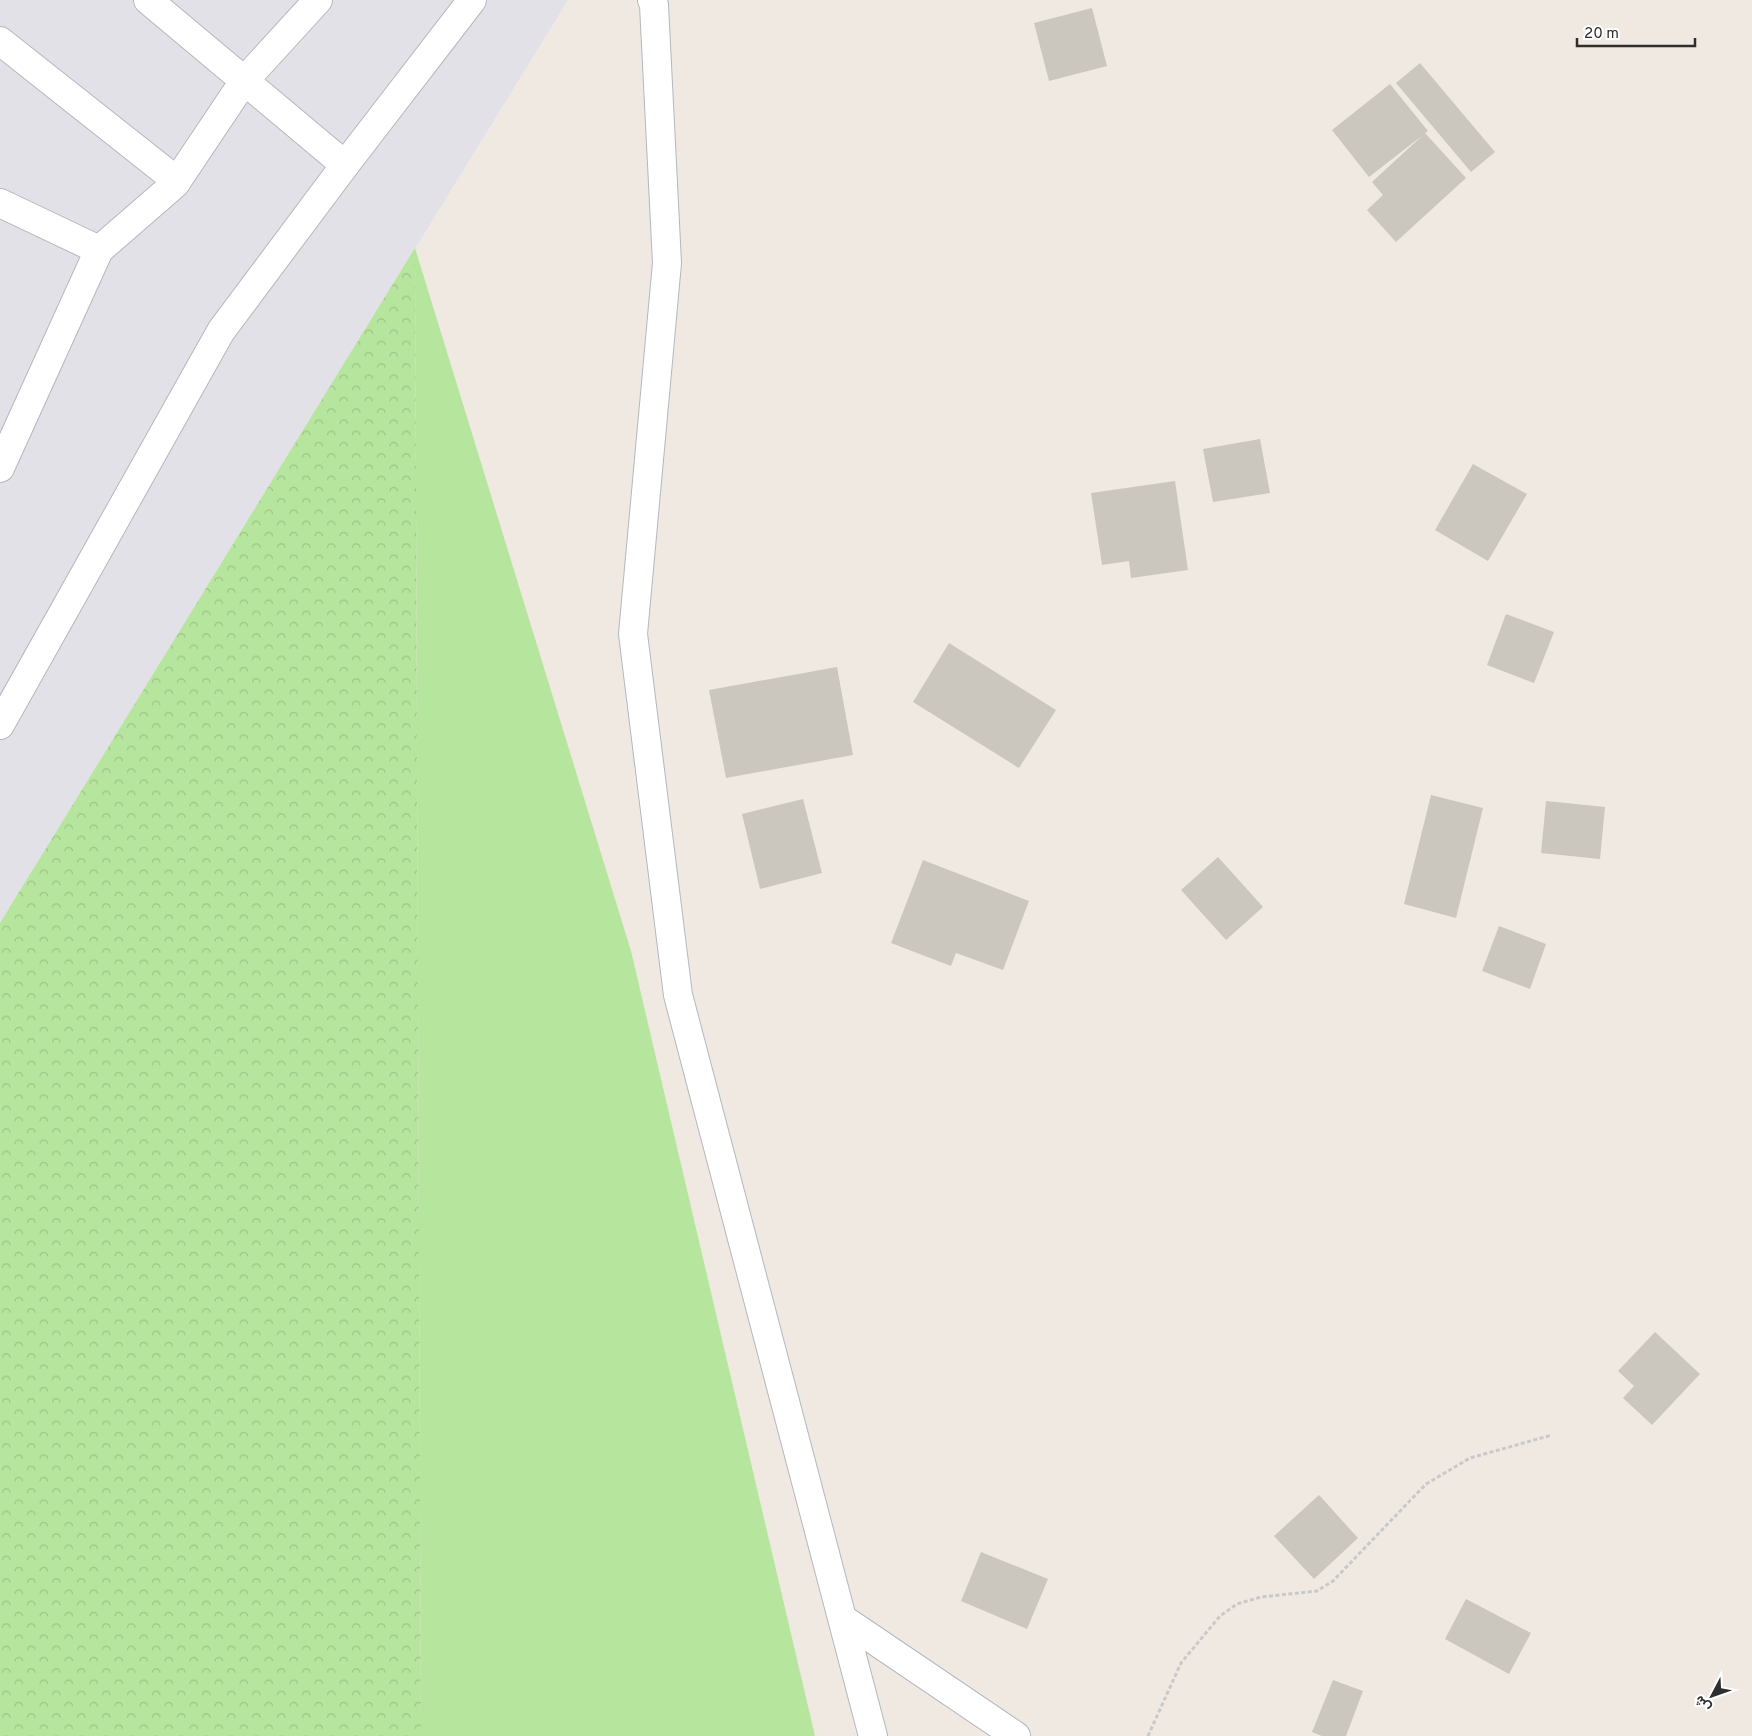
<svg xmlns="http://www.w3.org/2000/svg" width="1752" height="1736" viewBox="0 0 1752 1736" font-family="Overpass,Vazirmatn,sans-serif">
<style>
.industrial{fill:#e3e1e8}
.grass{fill:#b6e59e}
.forest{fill:url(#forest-crowns)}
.building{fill:#cbc7bf}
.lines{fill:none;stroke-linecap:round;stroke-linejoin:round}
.minor-casing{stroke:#b4b7c1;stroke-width:30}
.path{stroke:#c9c9c9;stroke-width:3;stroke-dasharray:4 2.5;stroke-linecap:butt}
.minor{stroke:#fff;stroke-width:28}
</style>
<defs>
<pattern id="forest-crowns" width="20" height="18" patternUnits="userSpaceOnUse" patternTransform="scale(1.25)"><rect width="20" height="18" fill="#b6e59e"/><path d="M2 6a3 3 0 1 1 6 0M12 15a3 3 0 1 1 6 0" fill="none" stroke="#9dc588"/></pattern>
</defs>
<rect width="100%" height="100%" fill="#efe9e1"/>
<polygon class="industrial" points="0,0 568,0 0,923"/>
<polygon class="grass" points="415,248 631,951 815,1736 421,1736"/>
<polygon class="forest" points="415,248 421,1736 0,1736 0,923"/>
<g class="building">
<polygon points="1092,8 1107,66 1049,81 1034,23"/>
<polygon points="1420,63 1495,152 1471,172 1396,83"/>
<polygon points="1390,84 1428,131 1425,133 1466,178 1396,242 1367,210 1383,195 1372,182 1423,135 1369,177 1332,130"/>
<polygon points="1260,439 1270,493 1213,502 1203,449"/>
<polygon points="1473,464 1527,494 1488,561 1435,530"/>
<polygon points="1175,481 1188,570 1131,578 1129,561 1102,565 1091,493"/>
<polygon points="1506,614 1554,632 1534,683 1487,665"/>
<polygon points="949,643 1056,710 1019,768 913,702"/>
<polygon points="837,667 853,755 726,778 709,690"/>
<polygon points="1431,795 1483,808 1456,918 1404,904"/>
<polygon points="803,799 822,873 760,889 742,814"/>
<polygon points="1546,801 1605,807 1600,859 1541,853"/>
<polygon points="1218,857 1263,907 1226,940 1181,890"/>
<polygon points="923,860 1029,901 1003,970 956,953 951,966 891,943"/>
<polygon points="1499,926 1546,944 1530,989 1482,971"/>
<polygon points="1655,1332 1700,1374 1652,1425 1623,1398 1634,1386 1618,1371"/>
<polygon points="1319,1495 1358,1538 1314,1579 1274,1536"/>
<polygon points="981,1552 1048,1579 1027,1629 961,1601"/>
<polygon points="1466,1599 1531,1633 1509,1674 1445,1639"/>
<polygon points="1333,1680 1363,1691 1346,1736 1322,1736 1312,1732"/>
</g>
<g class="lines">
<defs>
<g id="minor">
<polyline points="148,0 345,165"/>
<polyline points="652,0 654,5 667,263 633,634 678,995 873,1736"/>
<polyline points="0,41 177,181"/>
<polyline points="0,203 99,250"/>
<polyline points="0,468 99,250 175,184 244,81 318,0"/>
<polyline points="0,725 221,331 345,165 472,0"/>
<polyline points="843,1619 1016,1736"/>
</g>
</defs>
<use href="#minor" class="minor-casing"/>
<polyline class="path" points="1148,1736 1181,1663 1220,1616 1237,1604 1261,1597 1317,1591 1333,1581 1426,1484 1470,1458 1552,1435"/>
<use href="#minor" class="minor"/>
</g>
<g transform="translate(1712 1696) rotate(229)" stroke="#ffffff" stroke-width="4" paint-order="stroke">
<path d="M0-4L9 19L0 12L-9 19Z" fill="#2e2e2e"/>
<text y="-8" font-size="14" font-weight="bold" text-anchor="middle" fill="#2e2e2e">ش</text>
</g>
<path d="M1577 38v8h118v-8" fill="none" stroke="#2e2e2e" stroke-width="2.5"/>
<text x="1584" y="38" font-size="15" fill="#2e2e2e" stroke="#ffffff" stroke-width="4" paint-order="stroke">20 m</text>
</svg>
